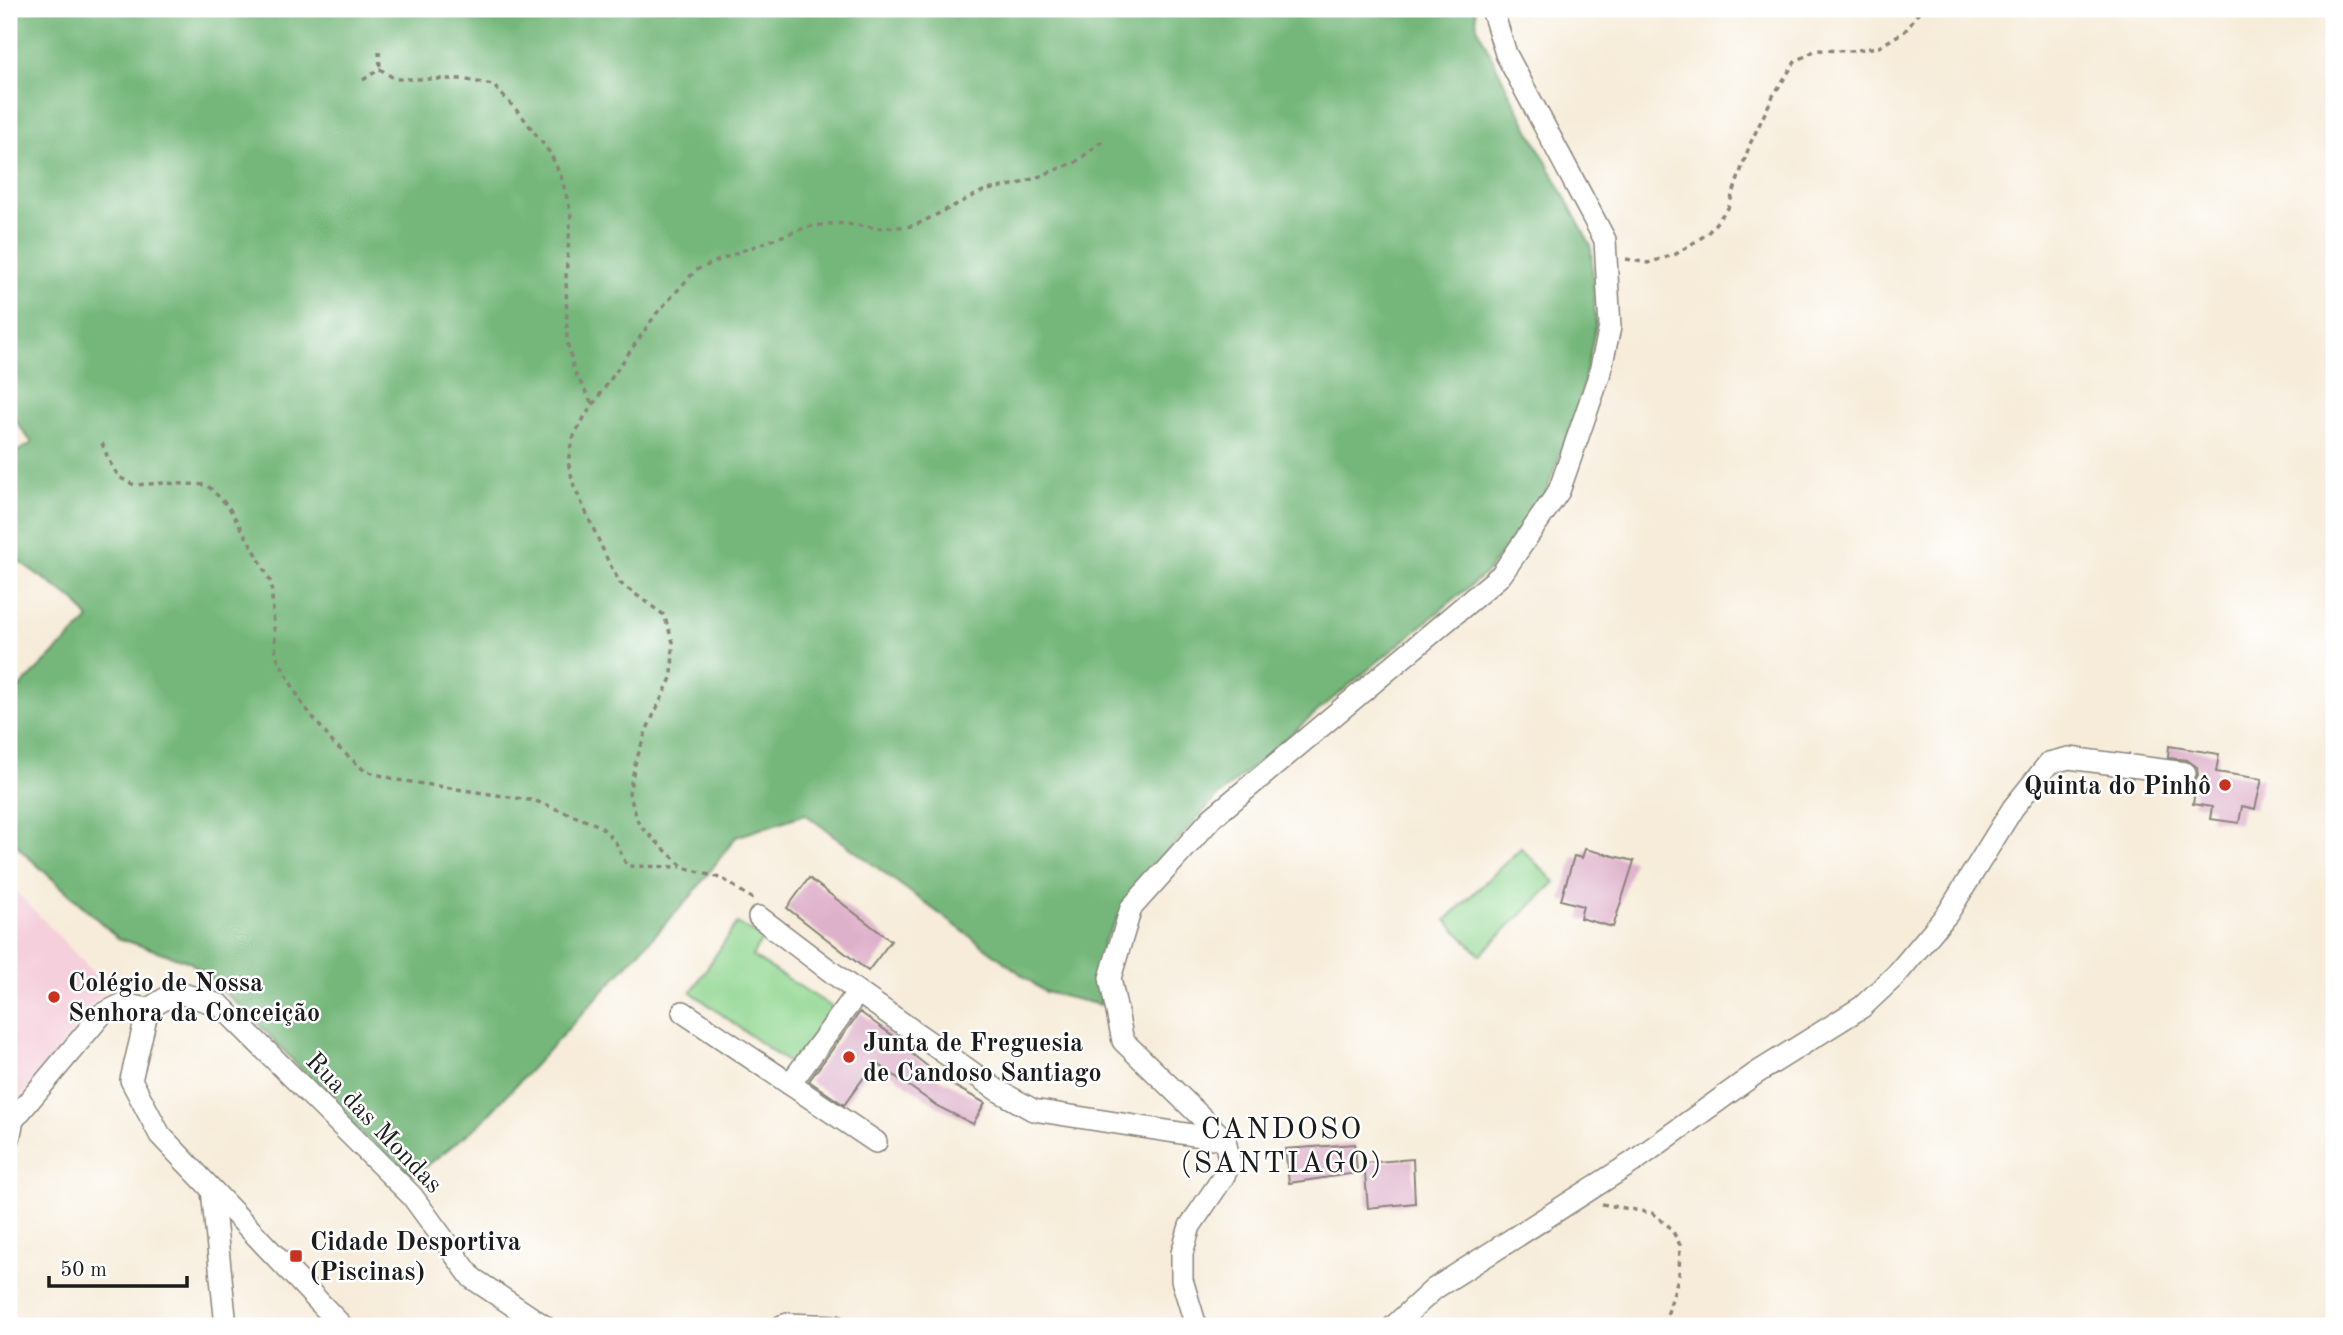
<svg xmlns="http://www.w3.org/2000/svg" width="2343" height="1335" viewBox="0 0 2343 1335" font-family="'Old Standard TT',serif">
<style>
.built{fill:#f5cfdb}
.green{fill:#90d690;stroke:#567956;stroke-width:2}
.forest{fill:#74b77a;stroke:#486a4b;stroke-width:2}
.building{fill:#deb1ca}
.lines{fill:none;stroke-linecap:round;stroke-linejoin:round}
.minor-casing{stroke:#89847a;stroke-width:24}
.path{stroke:#89847a;stroke-width:3.5;stroke-dasharray:5 5;stroke-linecap:butt}
.minor{stroke:#fff;stroke-width:21}
.poi-dot{fill:#c8321e;stroke:#fff;stroke-width:2.5}
.labels{text-anchor:middle;stroke-width:5;stroke-linejoin:round;paint-order:stroke}
.poi-label{font-size:26px;font-weight:bold;fill:#1c1c1c;stroke:#fff;text-anchor:start}
.street-label{font-size:26px;fill:#1c1c1c;stroke:#fff}
.quarter-label{font-size:30px;letter-spacing:2px;fill:#1c1c1c;stroke:#fff}
</style>
<rect width="100%" height="100%" fill="#fff"/>
<filter id="ink" filterUnits="userSpaceOnUse"><feTurbulence type="fractalNoise" baseFrequency=".0143" numOctaves="2"/><feDisplacementMap in="SourceGraphic" scale="14" xChannelSelector="R" yChannelSelector="G"/><feConvolveMatrix kernelMatrix="1 2 1 2 8 2 1 2 1" color-interpolation-filters="sRGB"/></filter>
<filter id="wash" filterUnits="userSpaceOnUse"><feTurbulence type="fractalNoise" baseFrequency=".00686" numOctaves="4" result="noise"/><feDisplacementMap in="SourceGraphic" scale="28" xChannelSelector="R" yChannelSelector="G"/><feGaussianBlur stdDeviation="1.57" result="paint"/><feColorMatrix in="noise" values="0 0 0 0 0 0 0 0 0 0 0 0 0 0 0 0 0 1.4 0 .05"/><feComposite in="paint" operator="in"/></filter>
<g filter="url(#wash)">
<rect width="100%" height="100%" fill="#f6ecd9"/>
<polygon class="built" points="9,884 108,988 91,1005 57,1054 9,1111"/>
<g class="green">
<polygon points="1521,848 1555,882 1480,955 1446,920"/>
<polygon points="737,923 763,938 752,956 832,1007 792,1066 691,992"/>
</g>
<polygon class="forest" points="9,9 1475,9 1477,27 1511,96 1591,246 1596,326 1579,406 1544,497 1487,572 1325,705 1216,798 1138,883 1103,943 1101,1005 1045,992 805,814 736,837 691,896 480,1124 414,1176 359,1132 255,1020 190,962 118,938 25,854 9,836 9,698 89,619 75,601 9,554 9,456 32,443 9,412"/>
<g id="blocks">
<g class="building">
<polygon points="2169,746 2219,754 2216,772 2262,779 2255,809 2242,806 2239,823 2210,819 2212,807 2193,804 2195,791 2189,790 2198,775 2197,767 2187,760 2168,758"/>
<polygon points="1585,849 1634,861 1613,927 1580,918 1583,906 1561,900 1574,856 1582,858"/>
<polygon points="809,878 891,941 868,971 787,908"/>
<polygon points="860,1012 893,1036 892,1038 936,1073 934,1075 985,1103 973,1124 937,1106 875,1062 844,1105 809,1081"/>
<polygon points="1355,1144 1357,1173 1289,1183 1285,1149"/>
<polygon points="1413,1159 1415,1203 1368,1208 1364,1163"/>
</g>
</g>
</g>
<g filter="url(#ink)">
<use href="#blocks" fill-opacity="0" stroke="#89847a" stroke-width="2"/>
<g class="lines">
<defs>
<g id="minor">
<polyline points="759,917 858,992 997,1090 1033,1110 1225,1140"/>
<polyline points="148,1009 131,1080 160,1135 342,1326"/>
<polyline points="683,1012 876,1142"/>
<polyline points="790,1084 858,992"/>
<polyline points="9,1139 13,1120 102,1014 123,1004 148,1009 176,992 220,1005 412,1196 472,1278 544,1326"/>
<polyline points="1225,1140 1123,1041 1110,978 1131,908 1212,818 1501,575 1559,491 1599,376 1610,327 1605,240 1506,54 1492,9"/>
<polyline points="212,1190 226,1326"/>
<polyline points="782,1326 788,1324 836,1326"/>
<polyline points="1196,1326 1182,1280 1182,1253 1190,1226 1222,1179 1230,1164 1225,1140"/>
<polyline points="1394,1326 1434,1289 1633,1162 1755,1074 1862,1007 1896,975 1948,913 2013,808 2049,763 2069,758 2185,773"/>
</g>
</defs>
<use href="#minor" class="minor-casing"/>
<g class="path">
<polyline points="379,51 380,69"/>
<polyline points="363,80 380,69 395,79 462,79 493,85 522,116 550,153 561,176 571,213 566,275 567,341 574,371 593,405"/>
<polyline points="1626,259 1648,263 1676,254 1707,234 1728,208 1750,144 1773,96 1795,62 1816,50 1851,51 1879,47 1905,31 1921,9"/>
<polyline points="102,443 109,461 119,477 134,485 165,483 207,485 228,506 257,555 271,583 276,655 301,702 333,743 365,771 398,780 536,801 600,826 615,841 627,866 681,867"/>
<polyline points="753,899 723,879 683,867 639,825 629,793 635,764 646,731 672,676 673,642 664,615 620,583 608,561 574,486 568,462 572,440 585,416 656,314 696,270 736,253 807,227 836,223 880,228 914,226 983,191 1022,183 1076,162 1105,139"/>
<polyline points="1602,1204 1652,1213 1671,1228 1680,1245 1679,1275 1664,1326"/>
</g>
<use href="#minor" class="minor"/>
</g>
</g>
<g class="poi-dot">
<circle cx="2225" cy="785" r="7"/>
<circle cx="54" cy="997" r="7"/>
<circle cx="849" cy="1057" r="7"/>
<rect x="289" y="1249" width="14" height="14" rx="3.5"/>
</g>
<g class="labels">
<g class="poi-label">
<text x="2211" y="794" text-anchor="end">Quinta do Pinhô</text>
<text x="68" y="991">Colégio de Nossa<tspan x="68" dy="30">Senhora da Conceição</tspan></text>
<text x="863" y="1051">Junta de Freguesia<tspan x="863" dy="30">de Candoso Santiago</tspan></text>
<text x="310" y="1250">Cidade Desportiva<tspan x="310" dy="30">(Piscinas)</tspan></text>
</g>
<g class="street-label">
<text transform="translate(375 1122) rotate(46)" y="9">Rua das Mondas</text>
</g>
<g class="quarter-label">
<text x="1282" y="1138">CANDOSO<tspan x="1282" dy="34">(SANTIAGO)</tspan></text>
</g>
</g>
<rect width="2343" height="1335" fill="none" stroke="#fff" stroke-width="35"/>
<path d="M49 1276v10h138v-10" fill="none" stroke="#1c1c1c" stroke-width="3.5"/>
<text x="60" y="1276" font-size="21" fill="#1c1c1c" stroke="#ffffff" stroke-width="5" paint-order="stroke">50 m</text>
</svg>
